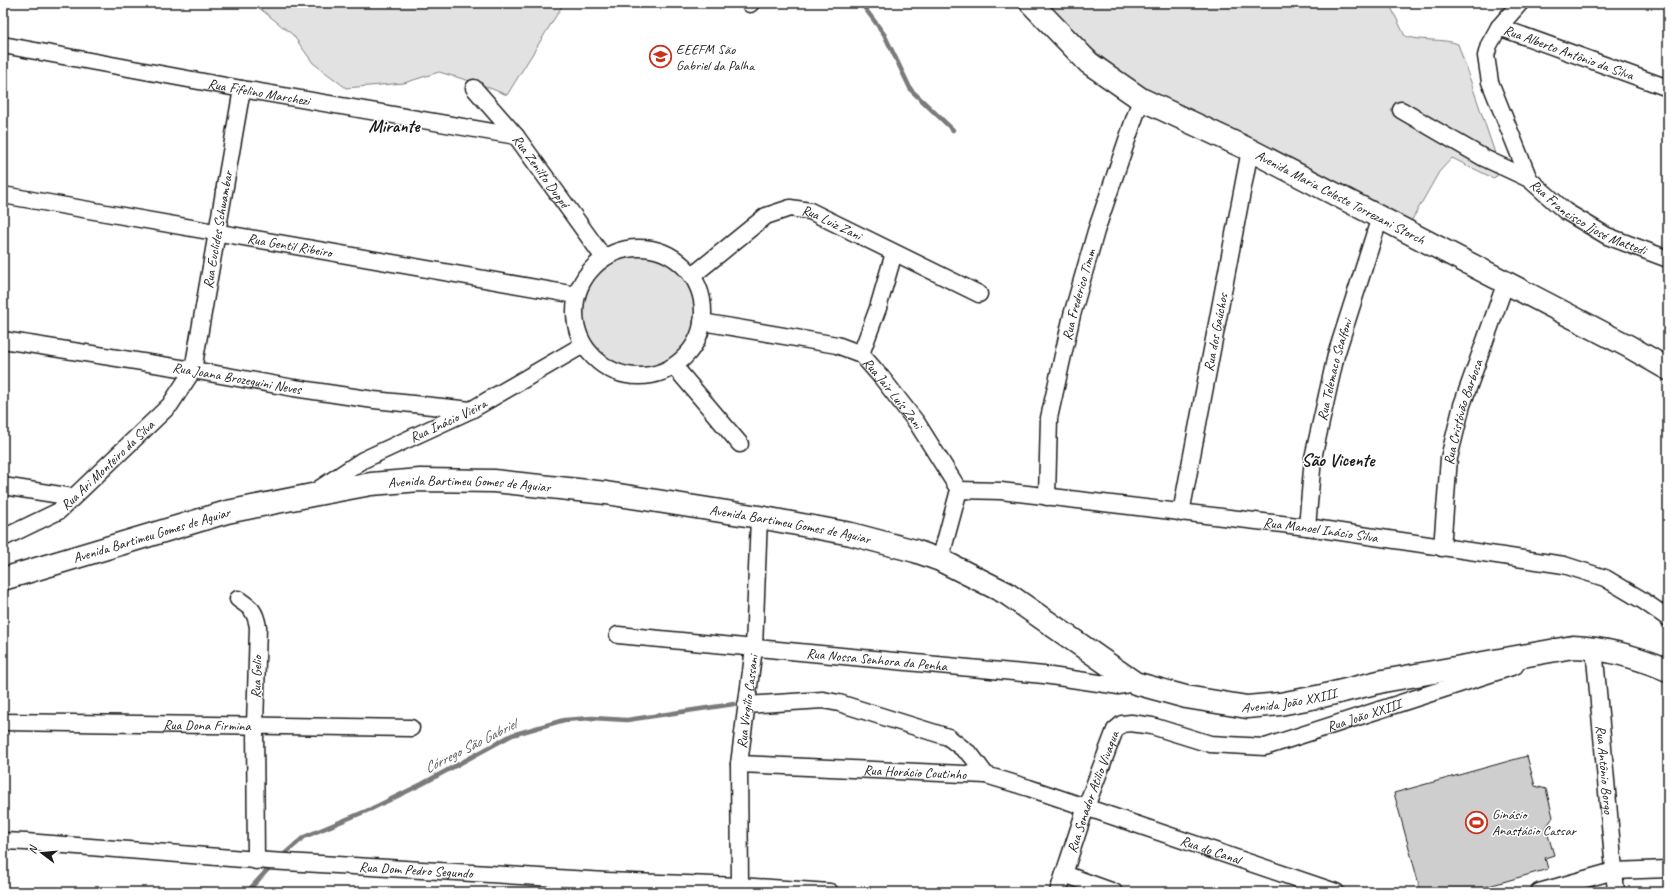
<svg xmlns="http://www.w3.org/2000/svg" width="1671" height="895" viewBox="0 0 1671 895" font-family="Caveat,sans-serif">
<style>
.green{fill:#e2e2e2;stroke:#7f7f7f}
.lines{fill:none;stroke-linecap:round;stroke-linejoin:round}
.stream{stroke:#7a7a7a;stroke-width:4.5}
.building{fill:#cecece;stroke:#1c1c1c}
.minor-casing{stroke:#1c1c1c;stroke-width:19}
.primary-casing{stroke:#1c1c1c;stroke-width:25}
.minor{stroke:#fff;stroke-width:16}
.primary{stroke:#fff;stroke-width:22}
.labels{text-anchor:middle;stroke-width:3;stroke-linejoin:round;paint-order:stroke}
.poi-label{font-size:14px;fill:#1c1c1c;stroke:#fff;text-anchor:start}
.street-label{font-size:14px;fill:#1c1c1c;stroke:#fff}
.water-label{font-size:15px;font-style:italic;fill:#5a5a5a;stroke:#fff}
.district-label{font-size:18px;font-weight:bold;fill:#1c1c1c;stroke:#fff}
</style>
<rect width="100%" height="100%" fill="#fff"/>
<filter id="ink" filterUnits="userSpaceOnUse"><feTurbulence type="fractalNoise" baseFrequency=".025" numOctaves="2"/><feDisplacementMap in="SourceGraphic" scale="8" xChannelSelector="R" yChannelSelector="G"/><feConvolveMatrix kernelMatrix="1 2 1 2 8 2 1 2 1" color-interpolation-filters="sRGB"/></filter>
<g filter="url(#ink)">
<g class="green">
<polygon points="253,3 564,3 507,95 477,83 439,72 404,83 346,88 313,63 293,35"/>
<path d="M1048,3h341l16,33c19,6 38,2 53,8l41,121 -2,11 -4,2 -41,-20 -13,14 -30,53 -186,-89 -95,-58 -65,-53z"/>
<circle cx="638" cy="312" r="57"/>
</g>
<g class="lines">
<g class="stream">
<polyline points="861,3 884,34 911,90 953,130"/>
<polyline points="281,857 304,837 371,809 422,784 512,735 564,720 592,718 627,720 734,704"/>
<polyline points="247,892 271,866"/>
</g>
</g>
<polygon class="building" points="1527,756 1535,786 1546,789 1553,817 1546,828 1554,855 1545,858 1548,869 1468,892 1421,892 1394,793"/>
<g class="lines">
<defs>
<g id="minor">
<path id="s1" d="M1520,3l-21,24 -10,18 -3,11 4,26 39,97 36,32 42,25 61,23"/>
<polyline points="750,4 751,3"/>
<path id="s2" d="M1499,27l169,61"/>
<path id="s3" d="M3,45l239,44 274,47"/>
<path id="s4" d="M474,88l42,48 88,122"/>
<polyline points="1401,110 1484,158 1529,179"/>
<path id="s5" d="M3,195l573,100"/>
<circle cx="639" cy="312" r="64"/>
<path id="s6" d="M692,276l74,-60 24,-8 20,3 169,83"/>
<path id="s7" d="M702,322l135,23 24,9 21,24 35,45 42,67 -19,70"/>
<path id="s8" d="M3,340l190,30 101,18 80,12 97,10"/>
<polyline points="861,354 878,308 894,253"/>
<polyline points="674,366 740,444"/>
<polyline points="3,486 73,497"/>
<path id="s9" d="M959,490l42,1 306,36 257,38 41,13 37,22 26,18"/>
<path id="s10" d="M316,491l47,-31 108,-50 112,-65"/>
<path id="s11" d="M1047,497l2,-79 23,-103 24,-84 45,-132"/>
<path id="s12" d="M1181,513l69,-363"/>
<path id="s13" d="M1307,527l6,-69 23,-103 44,-138"/>
<path id="s14" d="M3,538l56,-27 111,-106 23,-35 49,-281"/>
<path id="s15" d="M1442,548l7,-90 13,-53 44,-123"/>
<path d="M238,599c13,9 17,11 20,28l-3,98 1,136"/>
<path id="s16" d="M618,635l426,40 75,11 16,-3"/>
<path id="s17" d="M1594,647l22,245"/>
<polyline points="746,705 823,700 839,703 948,737 971,755 986,775"/>
<path id="s18" d="M3,722l408,6"/>
<path id="s19" d="M739,764l247,11 43,13 307,104"/>
<path id="s20" d="M3,841l23,1 243,19 337,20 134,5 90,6"/>
<polyline points="1064,874 1114,892"/>
<path id="s21" d="M740,886l-1,-122 15,-116 5,-131"/>
<path id="s22" d="M1058,892l28,-85 29,-77 7,-6 9,-1 21,3 58,18 55,3 250,-81"/>
<polyline points="1539,892 1614,871 1668,869"/>
</g>
<g id="primary">
<path id="s23" d="M1031,3l58,60 52,36 109,51 378,196 40,23"/>
<path id="s24" d="M3,579l224,-67 85,-17 59,-11 49,-4 74,1 112,12 153,24 92,17 64,17 25,9 66,33 129,90 51,14 61,10 33,-3 42,-8 61,-15 190,-34c34,1 64,10 95,23"/>
</g>
</defs>
<use href="#minor" class="minor-casing"/>
<use href="#primary" class="primary-casing"/>
<use href="#minor" class="minor"/>
<use href="#primary" class="primary"/>
</g>
</g>
<defs>
<symbol id="school-ring" viewBox="-11 -11 22 22"><circle r="9.5" fill="#fff" stroke="#c8321e" stroke-width="1.5"/><path d="M0-5L7-2L0 1L-7-2ZM-4 1L0 2.5L4 1V4Q0 6-4 4Z" fill="#c8321e"/></symbol>
<symbol id="stadium-ring" viewBox="-11 -11 22 22"><circle r="9.5" fill="#fff" stroke="#c8321e" stroke-width="1.5"/><path d="M0-5a6.5 5 0 1 0 0 10a6.5 5 0 1 0 0-10ZM-3.5-1.8h7v3.6h-7Z" fill="#c8321e"/></symbol>
</defs>
<g fill-rule="evenodd">
<use href="#school-ring" x="648" y="44" width="25" height="25"/>
<use href="#stadium-ring" x="1464" y="810" width="25" height="25"/>
</g>
<g class="labels">
<g class="poi-label">
<text x="676" y="54">EEEFM São<tspan x="676" dy="16">Gabriel da Palha</tspan></text>
<text x="1492" y="819">Ginásio<tspan x="1492" dy="16">Anastácio Cassar</tspan></text>
</g>
<g class="street-label">
<text dy="5" stroke="none"><textPath href="#s2" startOffset="74">Rua Alberto Antônio da Silva</textPath></text>
<text dy="5" stroke="none"><textPath href="#s3" startOffset="260">Rua Fifelino Marchezi</textPath></text>
<text dy="5" stroke="none"><textPath href="#s4" startOffset="107">Rua Zenilto Duppé</textPath></text>
<text dy="5" stroke="none"><textPath href="#s23" startOffset="369">Avenida Maria Celeste Torrezani Storch</textPath></text>
<text dy="5" stroke="none"><textPath href="#s1" startOffset="266">Rua Francisco Jjosé Mattedi</textPath></text>
<text dy="5" stroke="none"><textPath href="#s6" startOffset="165">Rua Luiz Zani</textPath></text>
<text dy="5" stroke="none"><textPath href="#s14" startOffset="400">Rua Euclides Schwambar</textPath></text>
<text dy="5" stroke="none"><textPath href="#s5" startOffset="291">Rua Gentil Ribeiro</textPath></text>
<text dy="5" stroke="none"><textPath href="#s11" startOffset="206">Rua Frederico Timm</textPath></text>
<text dy="5" stroke="none"><textPath href="#s12" startOffset="184">Rua dos Gaúchos</textPath></text>
<text dy="5" stroke="none"><textPath href="#s13" startOffset="160">Rua Telemaco Scalfoni</textPath></text>
<text dy="5" stroke="none"><textPath href="#s8" startOffset="237">Rua Joana Brozeguini Neves</textPath></text>
<text dy="5" stroke="none"><textPath href="#s7" startOffset="213">Rua Jair Luís Zani</textPath></text>
<text dy="5" stroke="none"><textPath href="#s15" startOffset="138">Rua Cristóvão Barbosa</textPath></text>
<text dy="5" stroke="none"><textPath href="#s10" startOffset="150">Rua Inácio Vieira</textPath></text>
<text dy="5" stroke="none"><textPath href="#s14" startOffset="129">Rua Ari Monteiro da Silva</textPath></text>
<text dy="5" stroke="none"><textPath href="#s24" startOffset="479">Avenida Bartimeu Gomes de Aguiar</textPath></text>
<text dy="5" stroke="none"><textPath href="#s24" startOffset="803">Avenida Bartimeu Gomes de Aguiar</textPath></text>
<text dy="5" stroke="none"><textPath href="#s9" startOffset="364">Rua Manoel Inácio Silva</textPath></text>
<text dy="5" stroke="none"><textPath href="#s24" startOffset="155">Avenida Bartimeu Gomes de Aguiar</textPath></text>
<text dy="5" stroke="none"><textPath href="#s16" startOffset="260">Rua Nossa Senhora da Penha</textPath></text>
<text transform="translate(256 677) rotate(-88)" y="5">Rua Gelio</text>
<text dy="5" stroke="none"><textPath href="#s24" startOffset="1346">Avenida João XXIII</textPath></text>
<text dy="5" stroke="none"><textPath href="#s21" startOffset="185">Rua Virgílio Cassani</textPath></text>
<text dy="5" stroke="none"><textPath href="#s22" startOffset="431">Rua João XXIII</textPath></text>
<text dy="5" stroke="none"><textPath href="#s18" startOffset="204">Rua Dona Firmina</textPath></text>
<text dy="5" stroke="none"><textPath href="#s17" startOffset="123">Rua Antônio Borgo</textPath></text>
<text dy="5" stroke="none"><textPath href="#s19" startOffset="176">Rua Horácio Coutinho</textPath></text>
<text dy="5" stroke="none"><textPath href="#s22" startOffset="106">Rua Senador Atilio Vivaqua</textPath></text>
<text dy="5" stroke="none"><textPath href="#s19" startOffset="484">Rua do Canal</textPath></text>
<text dy="5" stroke="none"><textPath href="#s20" startOffset="414">Rua Dom Pedro Segundo</textPath></text>
</g>
<g class="water-label">
<text transform="translate(470 746) rotate(-27)" y="5">Córrego São Gabriel</text>
</g>
<g class="district-label">
<text x="394" y="132">Mirante</text>
<text x="1338" y="466">São Vicente</text>
</g>
</g>
<rect width="1671" height="895" fill="none" stroke="#fff" stroke-width="16"/>
<rect x="8" y="8" width="1655" height="879" fill="none" stroke="#1c1c1c" stroke-width="1.5" filter="url(#ink)"/>
<g transform="translate(42 853) rotate(286)" stroke="#ffffff" stroke-width="3" paint-order="stroke">
<path d="M0-3L7 15L0 10L-7 15Z" fill="#1c1c1c"/>
<text y="-6" font-size="11" font-weight="bold" text-anchor="middle" fill="#1c1c1c">N</text>
</g>
</svg>
